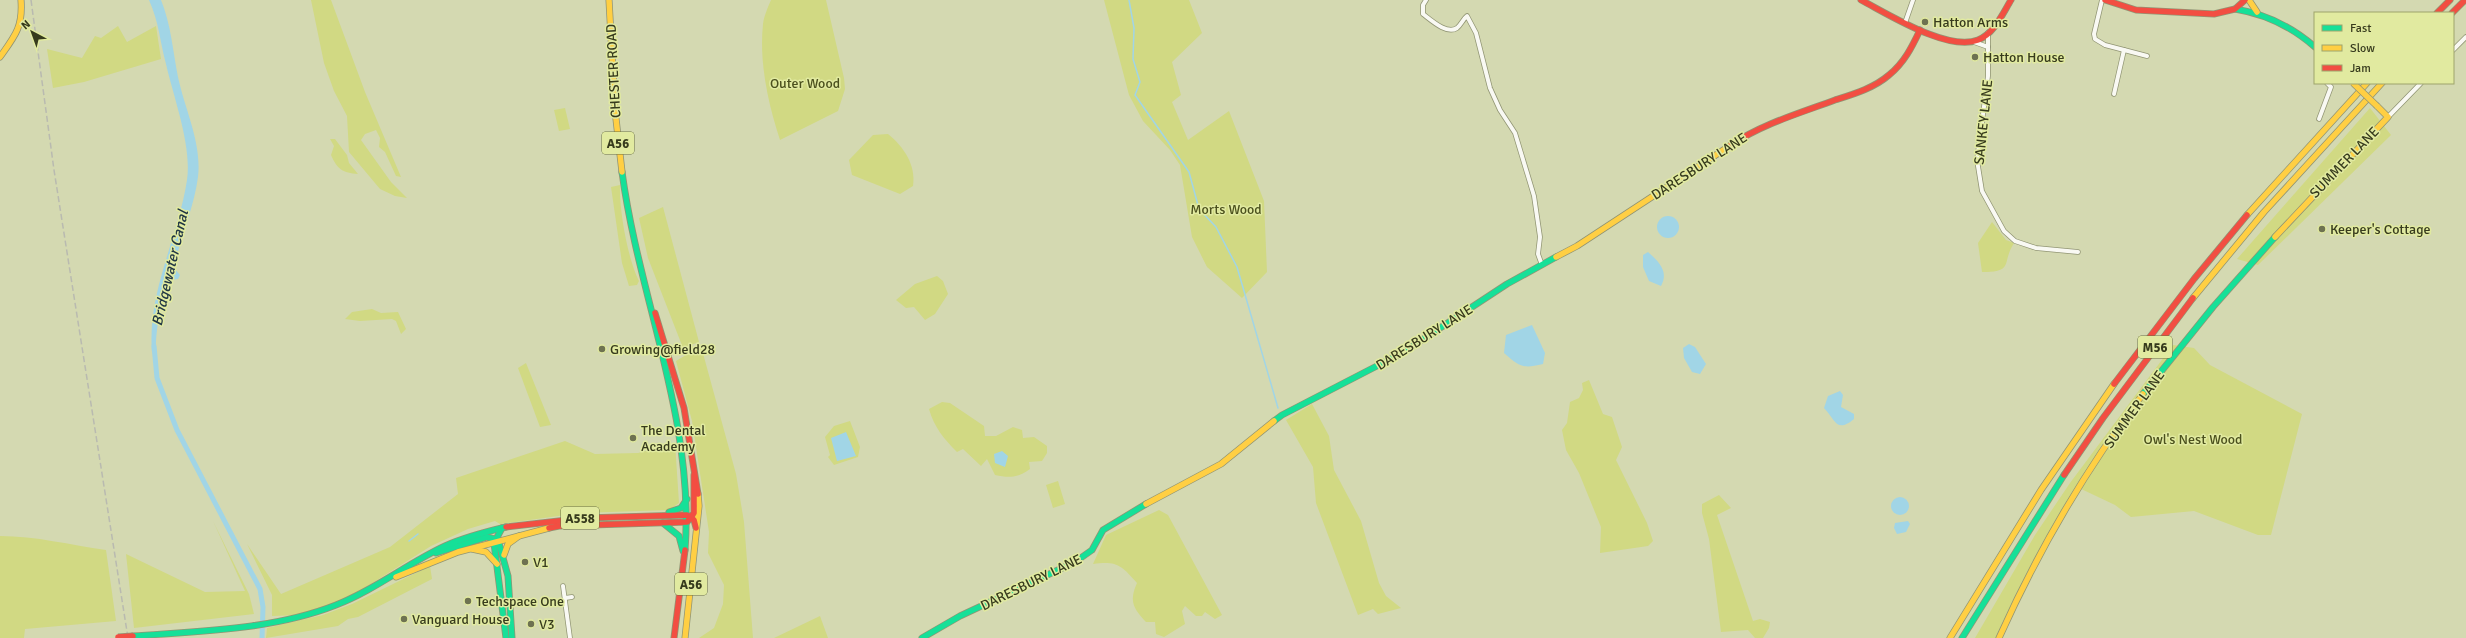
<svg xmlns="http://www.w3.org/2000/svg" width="2466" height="638" viewBox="0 0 2466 638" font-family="Signika,sans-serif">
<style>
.green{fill:#d1d983}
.water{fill:#a1d5e6}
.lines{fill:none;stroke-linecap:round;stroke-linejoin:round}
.stream{stroke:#a1d5e6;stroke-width:1.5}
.canal{stroke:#a1d5e6;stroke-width:5}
.street-casing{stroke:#919574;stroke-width:5.5}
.fast-casing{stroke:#919574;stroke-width:7}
.slow-casing{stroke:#919574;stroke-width:7}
.jam-casing{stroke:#919574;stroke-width:7}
.street{stroke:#f9f9f3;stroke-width:4}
.fast{stroke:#16e098;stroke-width:5.5}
.slow{stroke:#ffcf43;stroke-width:5.5}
.jam{stroke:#f24e42;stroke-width:5.5}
.rail{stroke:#b9bab0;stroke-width:1.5;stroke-dasharray:6 3;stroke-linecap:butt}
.slow-bridge-casing{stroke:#919574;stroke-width:7;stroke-linecap:butt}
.jam-bridge-casing{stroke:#919574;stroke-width:7;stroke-linecap:butt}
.slow-bridge{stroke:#ffcf43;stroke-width:5.5}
.jam-bridge{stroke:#f24e42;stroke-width:5.5}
.poi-dot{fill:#6e7251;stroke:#e1eaa0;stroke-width:1.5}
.labels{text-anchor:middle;stroke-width:3;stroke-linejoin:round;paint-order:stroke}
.shield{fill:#e1eaa0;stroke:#6a7044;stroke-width:1}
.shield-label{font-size:13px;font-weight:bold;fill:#373b1d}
.poi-label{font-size:14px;fill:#373b1d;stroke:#e1eaa0;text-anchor:start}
.street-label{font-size:14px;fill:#373b1d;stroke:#e1eaa0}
.park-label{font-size:14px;fill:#4b501d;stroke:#e1eaa0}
.water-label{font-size:15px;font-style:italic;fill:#213744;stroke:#e1eaa0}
</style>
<rect width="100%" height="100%" fill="#d4d9b1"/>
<g class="green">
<polygon points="311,0 331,0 365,92 401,177 396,176 385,152 379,147 380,138 376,130 365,134 361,140 391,182 407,198 395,196 380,189 349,152 347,116 334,91 324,63"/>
<path d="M771,0h55l18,78 1,11 -7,22 -58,29c-12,-37 -21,-77 -17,-116 1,-8 5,-17 8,-24z"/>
<polygon points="1104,0 1189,0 1202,33 1172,62 1181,95 1172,102 1188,140 1229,111 1264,201 1267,272 1242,298 1207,267 1192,237 1180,165 1170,150 1143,121 1129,95"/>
<polygon points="118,26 127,42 156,26 161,59 84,82 53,88 47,49 82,58 95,36 101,38"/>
<polygon points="565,108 570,129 559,131 554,110"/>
<polygon points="2370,108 2391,135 2258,265 2237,259"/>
<path d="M888,134c16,13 28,31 25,52l-13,8 -48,-19 -3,-15 24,-25z"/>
<path d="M330,139h5l12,16 2,8 9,11c-15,-1 -21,-5 -27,-19l3,-9z"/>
<path d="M620,185c-1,25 8,75 19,96l-2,4 -8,1 -7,-23 -11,-76z"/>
<polygon points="663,207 699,342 683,348 648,258 639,218"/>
<path d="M1992,222l14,18 8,3c-13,20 1,29 -32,29l-4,-29z"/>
<polygon points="937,276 943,281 948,294 935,314 925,320 914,307 906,308 896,300 915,284"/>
<polygon points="372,309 381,313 398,312 406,329 401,334 396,321 392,319 360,321 345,319 352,312"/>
<polygon points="2173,345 2194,348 2210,365 2302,414 2271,535 2258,535 2194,511 2131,517 2115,505 2077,487 1996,638 1975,638 2035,535 2070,483"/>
<polygon points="701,346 736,474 744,522 753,638 699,638 714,628 723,604 724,585 708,553 709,532 692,421 676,361"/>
<polygon points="526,363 551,425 540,427 518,368"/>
<polygon points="1589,380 1603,414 1612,417 1622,447 1616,460 1647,523 1653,541 1648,546 1600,553 1601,527 1579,473 1566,450 1562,430 1567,423 1570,402 1579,398 1583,390 1582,383"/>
<path d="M942,402l8,1 34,23 1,10h11l17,-9 9,3 1,8 11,-1 13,9v7l-5,8 -13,1 1,7c-12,9 -21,9 -35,6l-8,-16 -6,7 -18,-17 -6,3c-13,-13 -23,-25 -28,-43z"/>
<polygon points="1312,404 1329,436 1334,470 1361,521 1379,583 1386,596 1401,608 1378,614 1373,609 1358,615 1316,503 1313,467 1286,420"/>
<polygon points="850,421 860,447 858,457 834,465 828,457 830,455 825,437 834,426"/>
<polygon points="565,441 595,454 638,453 675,443 679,503 669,510 580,513 500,524 495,521 468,529 431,546 336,606 305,615 272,616 272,595 247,544 281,594 390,547 458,494 456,478"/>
<polygon points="1058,481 1065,504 1053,508 1046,485"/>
<polygon points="1719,495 1731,508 1717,515 1753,621 1760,619 1770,622 1769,628 1763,638 1755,638 1748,630 1721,632 1709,539 1702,513 1702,504"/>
<path d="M1159,510l9,5 54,100 -7,4 -10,-7 -3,4h-6l-11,-10 -3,5 3,13 -21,13 -8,-3 -1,-12h-9c-13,-14 -17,-21 -9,-39 -16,-18 -20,-22 -44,-19l13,-29z"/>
<polygon points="213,521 249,594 254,614 134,628 126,554 205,592 245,591"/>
<path d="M0,536c36,0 70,9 106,14l10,71 -91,8 -1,9h-24z"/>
<polygon points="430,566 432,579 358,617 348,619 338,626 266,638 267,628 323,615 352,604"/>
<polygon points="820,616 828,638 774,638"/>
</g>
<g class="water">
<path d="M149,0h12c10,24 12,52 17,77 7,33 24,66 20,100 -4,31 -18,61 -24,91l6,7 -2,4 -8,1c-9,16 -15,54 -14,72h-4c-5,-60 26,-113 35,-172 5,-34 -13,-81 -21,-116 -6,-22 -7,-42 -17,-64z"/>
<circle cx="1668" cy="227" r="11"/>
<path d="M1648,252c11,10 21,19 13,34l-12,-5 -6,-14v-12z"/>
<path d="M1532,325l13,28 -2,11c-20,5 -23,3 -39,-11l2,-18z"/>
<polygon points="1689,344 1695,347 1706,364 1700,374 1692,372 1684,358 1683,348"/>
<path d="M1840,391l3,4 -2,12 13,7v5c-18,15 -19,0 -30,-11l4,-12z"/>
<polygon points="846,432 856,456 837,461 831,438"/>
<polygon points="1002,451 1008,456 1005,467 995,463 994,454"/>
<circle cx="1900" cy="506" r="9"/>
<polygon points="1908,521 1910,524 1906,532 1897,534 1894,528 1895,523"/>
</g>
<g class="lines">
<g class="stream">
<polyline points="1129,0 1134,28 1133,59 1140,82 1135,95 1189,172 1199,209 1216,227 1237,267 1278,408"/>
<polyline points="409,541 418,534"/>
</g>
<polyline class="canal" points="154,346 157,378 177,430 260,589 263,607 262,638"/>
<defs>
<g id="street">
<path d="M1426,0l-3,5v9c8,6 24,21 34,14 4,-3 6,-9 10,-12l9,17 14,55 10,22 15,23 19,63 6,41 -2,17 4,11"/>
<polyline points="2102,0 2094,34 2095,39 2105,45 2147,56"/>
<polyline points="1905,23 1913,0"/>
<polyline points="1988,33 1988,76 1977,160 1982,191 2004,231 2015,241 2036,248 2078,252"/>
<polyline points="1974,42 1988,47"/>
<polyline points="2453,50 2466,37"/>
<polyline points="2114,94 2124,50"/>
<polyline points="2388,117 2421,83"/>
<polyline points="2319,119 2331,87 2327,83"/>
<polyline points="563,586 570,638"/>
<polyline points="565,598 572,597"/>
</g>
<g id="fast">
<path d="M2235,9c31,5 56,17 80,38"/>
<path d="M622,172c17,127 73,248 63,378"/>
<polyline points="2143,394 2213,307 2275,237"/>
<polyline points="1274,421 1282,415 1402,353 1507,284 1556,257"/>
<polyline points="669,512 681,508 687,499"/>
<polyline points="663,523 679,536 683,551"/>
<polyline points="502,528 494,543 506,638"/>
<polyline points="436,553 487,537 498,540 508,576 512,638"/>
<path d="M133,636c67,-5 140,-6 203,-31 39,-15 72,-42 109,-59 20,-9 40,-14 61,-19"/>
<polyline points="922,638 960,616 1075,562 1092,550 1103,530 1146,504"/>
<polyline points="1962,638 2064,475"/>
</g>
<g id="slow">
<polyline points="609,0 615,110 622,172"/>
<polyline points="2249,0 2257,12"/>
<path d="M0,57c15,-21 23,-30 21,-57"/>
<polyline points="2247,215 2367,83"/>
<polyline points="2275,237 2388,117 2377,106"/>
<polyline points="1556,257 1577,246 1731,145"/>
<polyline points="2193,298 2264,212 2382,83"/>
<polyline points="1146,504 1221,464 1274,421"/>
<polyline points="472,549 486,552 497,564"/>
<polyline points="504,555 508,544 519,536"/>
<polyline points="396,577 458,552 549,528"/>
<polyline points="685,638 699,506 698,494"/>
<polyline points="1950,638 2041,490 2114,384"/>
<path d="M1999,638c39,-87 86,-168 144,-244"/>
</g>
<g id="jam">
<path d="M1861,0c27,14 87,52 117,40 16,-6 25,-27 33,-40"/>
<polyline points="2105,0 2136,10 2214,14 2235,9 2245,0"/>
<polyline points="2437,13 2450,0"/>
<polyline points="2452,13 2465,0"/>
<path d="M1731,145c31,-21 69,-32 104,-45 19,-6 39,-12 54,-25 15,-12 23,-28 31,-45"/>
<polyline points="655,313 684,408 698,494"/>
<polyline points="2114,384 2194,279 2247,215"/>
<polyline points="2064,475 2103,418 2193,298"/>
<polyline points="506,527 585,518 687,515 694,520 696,528"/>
<polyline points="549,528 559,526 687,522 694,513 694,475"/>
<polyline points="674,638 685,550"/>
</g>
</defs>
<use href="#street" class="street-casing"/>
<use href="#fast" class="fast-casing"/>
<use href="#slow" class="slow-casing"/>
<use href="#jam" class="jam-casing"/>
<use href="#street" class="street"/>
<use href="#fast" class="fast"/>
<use href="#slow" class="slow"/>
<use href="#jam" class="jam"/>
<polyline class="rail" points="31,0 54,170 128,638"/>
<defs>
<polyline id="slow-bridge" points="2353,83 2377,106"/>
<polyline id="jam-bridge" points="118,637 133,636"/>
</defs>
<use href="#slow-bridge" class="slow-bridge-casing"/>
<use href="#jam-bridge" class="jam-bridge-casing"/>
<use href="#slow-bridge" class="slow-bridge"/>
<use href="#jam-bridge" class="jam-bridge"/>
</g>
<g class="poi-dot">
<circle cx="1925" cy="22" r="4"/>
<circle cx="1975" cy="57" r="4"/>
<circle cx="2322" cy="229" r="4"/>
<circle cx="602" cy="349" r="4"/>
<circle cx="633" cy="438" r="4"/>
<circle cx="525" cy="562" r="4"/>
<circle cx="468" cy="601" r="4"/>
<circle cx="404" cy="619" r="4"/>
<circle cx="531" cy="624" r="4"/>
</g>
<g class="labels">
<g class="shield">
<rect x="602" y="132" width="32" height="22" rx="3"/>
<rect x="2138" y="336" width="34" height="22" rx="3"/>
<rect x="561" y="507" width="38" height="22" rx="3"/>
<rect x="675" y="573" width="32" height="22" rx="3"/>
</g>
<g class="shield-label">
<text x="618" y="148">A56</text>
<text x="2155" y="352">M56</text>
<text x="580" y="523">A558</text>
<text x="691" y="589">A56</text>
</g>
<g class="poi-label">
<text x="1933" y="27">Hatton Arms</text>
<text x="1983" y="62">Hatton House</text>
<text x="2330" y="234">Keeper's Cottage</text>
<text x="610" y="354">Growing@field28</text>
<text x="641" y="435">The Dental<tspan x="641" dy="16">Academy</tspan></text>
<text x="533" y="567">V1</text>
<text x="476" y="606">Techspace One</text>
<text x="412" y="624">Vanguard House</text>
<text x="539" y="629">V3</text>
</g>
<g class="street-label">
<text transform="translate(613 71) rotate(-93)" y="5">CHESTER ROAD</text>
<text transform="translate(1983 122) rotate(-84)" y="5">SANKEY LANE</text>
<text transform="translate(2344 162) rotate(-46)" y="5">SUMMER LANE</text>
<text transform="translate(1699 166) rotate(-33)" y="5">DARESBURY LANE</text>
<text transform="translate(1424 337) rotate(-32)" y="5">DARESBURY LANE</text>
<text transform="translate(2134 409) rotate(-54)" y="5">SUMMER LANE</text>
<text transform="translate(1031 582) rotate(-26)" y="5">DARESBURY LANE</text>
</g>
<g class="park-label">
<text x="805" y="88">Outer Wood</text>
<text x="1226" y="214">Morts Wood</text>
<text x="2193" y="444">Owl's Nest Wood</text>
</g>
<g class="water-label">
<text transform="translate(170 268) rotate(-77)" y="5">Bridgewater Canal</text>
</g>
</g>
<rect x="2314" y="12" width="140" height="72" fill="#e1eaa0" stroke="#9da46c"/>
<rect x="2322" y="25" width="20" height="6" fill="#16e098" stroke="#9da46c"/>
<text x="2350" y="32" font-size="12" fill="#373b1d">Fast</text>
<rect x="2322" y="45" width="20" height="6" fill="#ffcf43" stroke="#9da46c"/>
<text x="2350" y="52" font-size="12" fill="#373b1d">Slow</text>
<rect x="2322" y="65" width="20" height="6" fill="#f24e42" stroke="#9da46c"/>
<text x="2350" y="72" font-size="12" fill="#373b1d">Jam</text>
<g transform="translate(32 32) rotate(319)" stroke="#e1eaa0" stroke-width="3" paint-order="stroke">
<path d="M0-3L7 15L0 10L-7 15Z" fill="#373b1d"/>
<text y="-6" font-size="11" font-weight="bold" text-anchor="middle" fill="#373b1d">N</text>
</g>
</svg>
